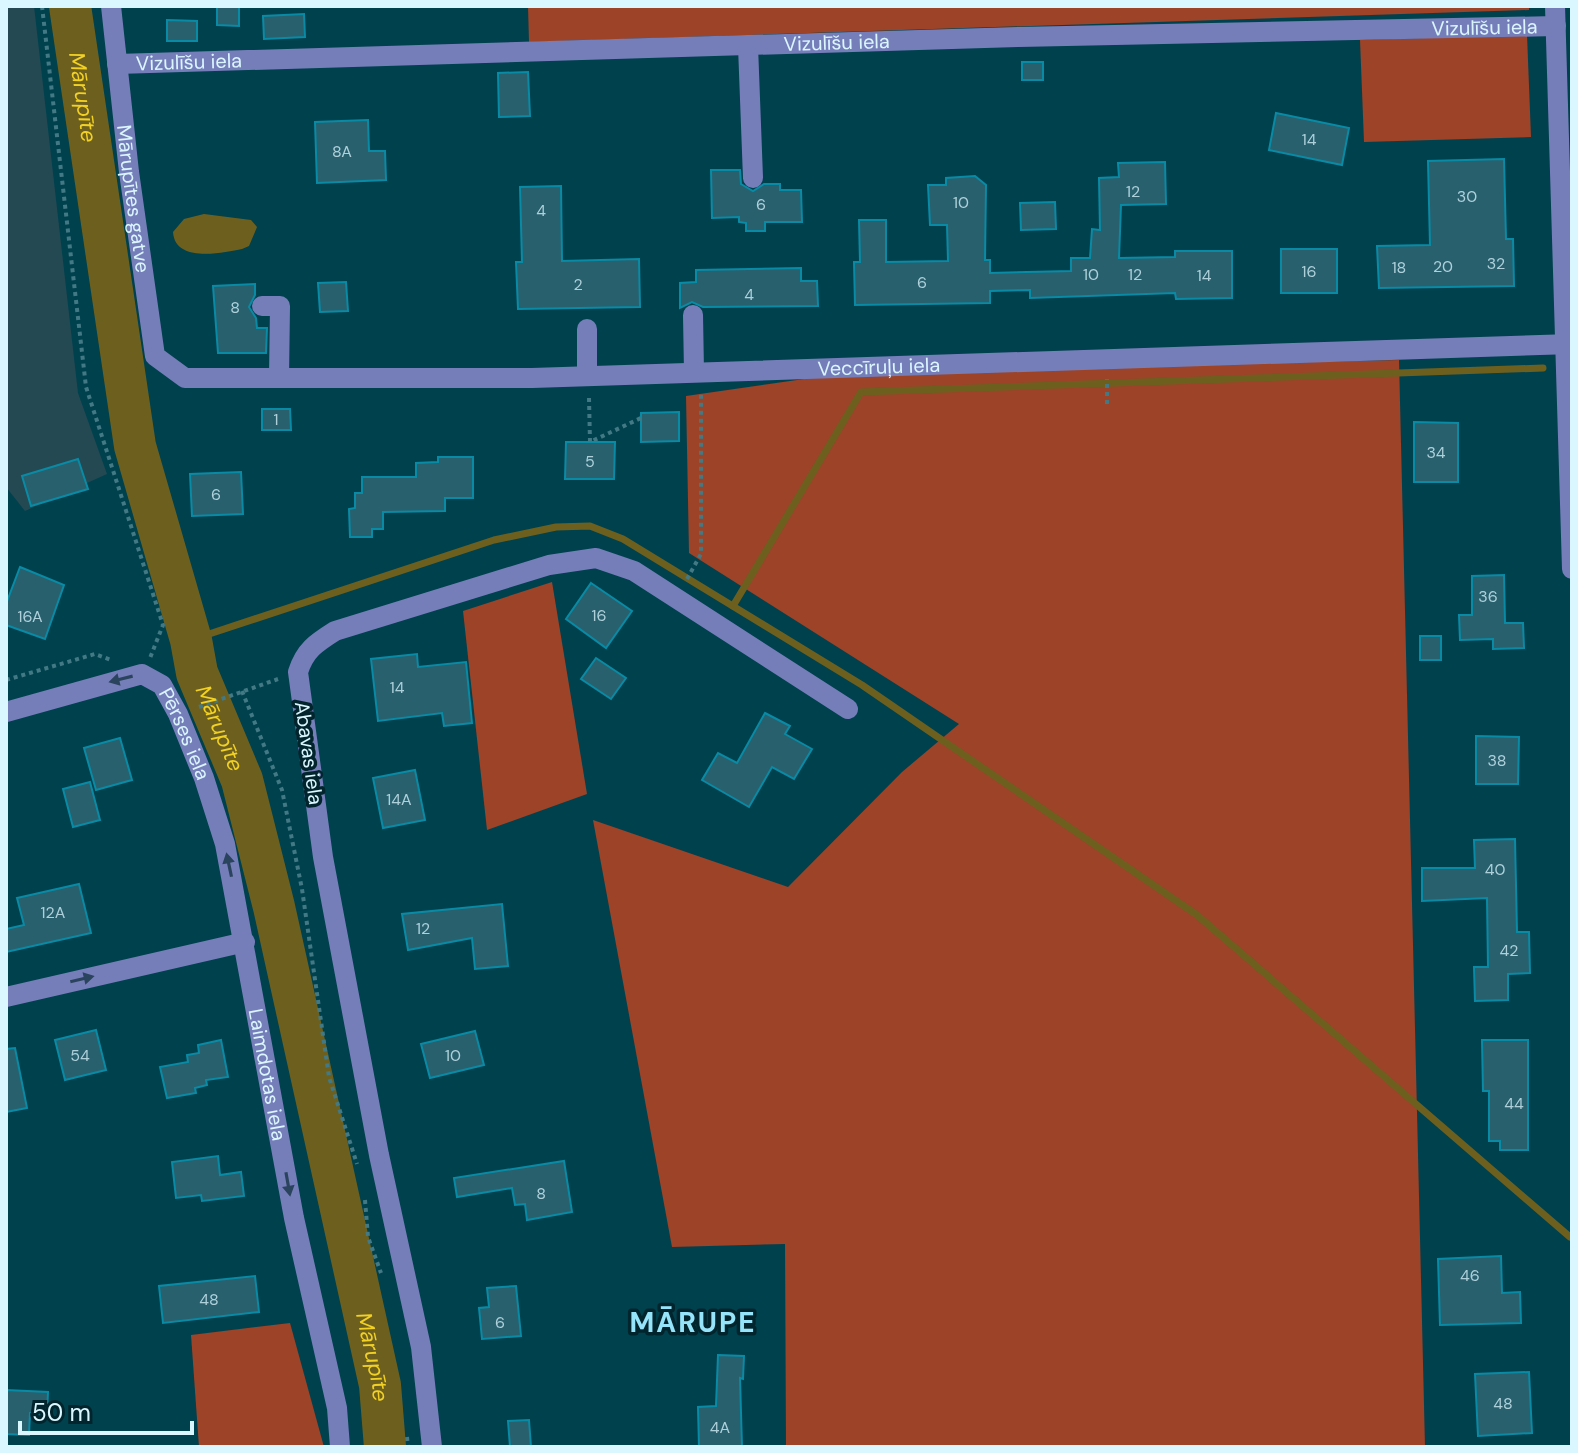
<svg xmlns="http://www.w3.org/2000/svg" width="1578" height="1453" viewBox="0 0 1578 1453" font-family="'DM Sans',sans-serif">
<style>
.built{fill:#244952}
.green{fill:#9c4328}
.water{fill:#6d601f}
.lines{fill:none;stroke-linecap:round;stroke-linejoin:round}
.stream{stroke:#6d601f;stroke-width:7}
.river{stroke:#6d601f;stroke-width:42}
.building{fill:#28606e;stroke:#098ba5;stroke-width:2}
.path{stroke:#437984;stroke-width:4;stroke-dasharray:4 4;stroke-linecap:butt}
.minor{stroke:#767eba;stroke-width:20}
.oneway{fill:#2b445e}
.labels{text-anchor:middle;stroke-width:7;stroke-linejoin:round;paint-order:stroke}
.number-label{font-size:16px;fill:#aed0da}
.street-label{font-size:20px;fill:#daf6fe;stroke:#02252d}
.water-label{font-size:22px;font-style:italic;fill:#f2d124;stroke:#02252d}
.district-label{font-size:28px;font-weight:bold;letter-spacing:2px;fill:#95e4fa;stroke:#02252d}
</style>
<rect width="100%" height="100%" fill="#00414e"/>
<polygon class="built" points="6,6 34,6 78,393 107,474 25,511 6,487"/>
<g class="green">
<polygon points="528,6 1529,6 1529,10 529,42"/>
<polygon points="1527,35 1531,137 1364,142 1360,40"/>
<polygon points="1399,360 1425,1447 786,1447 785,1244 672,1247 593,820 788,887 902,772 959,724 689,553 686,396 846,373"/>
<polygon points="552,582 587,794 487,830 463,611"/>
<polygon points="290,1323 324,1447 199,1447 191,1335"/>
</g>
<path class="water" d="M204,214l47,6 6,7 -8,19 -7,3c-20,4 -67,14 -69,-17l11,-13z"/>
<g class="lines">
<g class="stream">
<polyline points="733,606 861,392 1543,368"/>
<polyline points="191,640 494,540 556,527 590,526 623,539 862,685 1197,915 1570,1237"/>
</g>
<path class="river" id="s1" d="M70,6l65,440 56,194 6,33 45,107 32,127 106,478 5,62"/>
</g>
<g class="building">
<polygon points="217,6 239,6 239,26 217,25"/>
<polygon points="304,14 305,37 264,39 263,16"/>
<polygon points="167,20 197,21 197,41 167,41"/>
<rect x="1022" y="62" width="21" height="18"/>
<polygon points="528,72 530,116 499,117 498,73"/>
<polygon points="1276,113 1349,128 1342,165 1269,150"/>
<polygon points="368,120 369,151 385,151 386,180 317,183 315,122"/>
<polygon points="1504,159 1506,239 1513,239 1514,286 1379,288 1377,246 1430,245 1428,161"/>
<polygon points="1165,162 1166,204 1121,205 1119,258 1175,257 1175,251 1232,251 1232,298 1176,299 1175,293 1030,298 1030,290 990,291 990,303 855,305 854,262 860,262 859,220 886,220 886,262 948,261 947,225 930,225 928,185 946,185 946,178 975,176 986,185 985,260 990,260 990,273 1071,271 1071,258 1090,258 1092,229 1100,230 1099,178 1119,177 1118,163"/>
<polygon points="711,170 740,170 741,184 753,191 764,184 780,184 780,190 801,190 802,222 765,222 765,231 746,231 746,223 739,222 739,217 712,218"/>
<polygon points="561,186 562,261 639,259 640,307 518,309 516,262 522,262 520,187"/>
<polygon points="1055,202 1056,229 1021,230 1020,203"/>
<rect x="1281" y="249" width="56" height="44"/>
<polygon points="801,268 801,281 817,281 818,306 703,307 692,302 680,308 680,283 696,282 696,270"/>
<polygon points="346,282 348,311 320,312 318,283"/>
<polygon points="255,284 255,295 249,307 256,318 257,328 267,328 266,353 218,353 213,286"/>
<polygon points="262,409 290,409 291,430 262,430"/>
<polygon points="679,412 679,441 641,442 641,413"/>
<polygon points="1414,422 1458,423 1458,482 1414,482"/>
<polygon points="566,442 615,442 614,479 565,479"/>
<polygon points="438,457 473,457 473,498 445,498 445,511 383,512 383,529 372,529 372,537 350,537 349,509 355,508 355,493 362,493 362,477 416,477 416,463 438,462"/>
<polygon points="78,459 88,489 31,506 22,476"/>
<polygon points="241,472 243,514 192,516 190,474"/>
<polygon points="20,567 64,585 45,639 6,625 6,604"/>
<polygon points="1504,575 1505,623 1523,623 1524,648 1493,649 1493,639 1460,640 1459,615 1472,615 1472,576"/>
<polygon points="591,583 632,611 606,648 566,619"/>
<rect x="1420" y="636" width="21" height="24"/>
<polygon points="417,654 418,667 466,662 472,723 444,726 442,713 378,721 371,659"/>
<polygon points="596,658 626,678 611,699 581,679"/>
<polygon points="765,713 790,726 785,734 812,749 794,779 772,767 749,807 702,780 718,753 737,763"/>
<polygon points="1476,736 1519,737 1518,784 1476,784"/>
<polygon points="120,738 132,780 96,790 84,748"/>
<polygon points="415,770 425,820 383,828 373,778"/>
<polygon points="90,782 100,820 73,827 63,789"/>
<polygon points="1515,839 1517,932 1529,932 1530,973 1508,974 1508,1000 1475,1001 1474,967 1488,967 1487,898 1422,901 1422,868 1475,868 1474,840"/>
<polygon points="79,884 91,933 6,952 6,929 24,925 17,898"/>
<polygon points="502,904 508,966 475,969 472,938 408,950 402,914"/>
<polygon points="96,1030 106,1070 65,1080 55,1040"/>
<polygon points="475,1031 484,1065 430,1078 421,1044"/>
<polygon points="221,1040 228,1077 206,1080 207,1085 195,1088 196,1093 167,1098 160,1067 188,1062 187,1055 199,1053 198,1045"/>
<polygon points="1482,1040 1528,1040 1528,1150 1500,1150 1500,1141 1489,1141 1489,1091 1483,1091"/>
<polygon points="15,1048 27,1108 6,1112 6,1049"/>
<polygon points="218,1156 220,1175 241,1172 244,1196 202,1201 201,1195 176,1198 172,1162"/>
<polygon points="564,1161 572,1212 527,1220 525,1204 515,1205 512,1188 457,1197 454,1178"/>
<polygon points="1501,1256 1502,1293 1520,1292 1521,1323 1440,1325 1438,1259"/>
<polygon points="255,1276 259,1312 163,1323 159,1286"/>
<polygon points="516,1286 521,1336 482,1339 479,1308 489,1307 487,1288"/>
<polygon points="718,1355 744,1356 743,1379 740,1378 742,1447 699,1447 698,1407 716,1406"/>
<polygon points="1529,1372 1532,1433 1478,1436 1475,1374"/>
<polygon points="6,1390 48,1392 47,1414 30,1413 29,1435 6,1434"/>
<polygon points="529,1420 531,1447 510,1447 508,1421"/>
</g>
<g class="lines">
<g class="path">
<polyline points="42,6 86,387 163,625 150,658"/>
<polyline points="589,398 590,442 641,418"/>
<polyline points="1107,404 1107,379"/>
<polyline points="687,579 701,554 701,392"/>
<polyline points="6,680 95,654 111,660"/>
<polyline points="242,691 282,790 302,889 329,1077 357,1164"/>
<polyline points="199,707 278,679"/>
<polyline points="365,1200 368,1237 381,1273"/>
<polyline points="407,1437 408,1447"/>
</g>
<g class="minor">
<path id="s2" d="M111,6l18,166 26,184 30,22h347l1040,-34"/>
<polyline points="1555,6 1572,569"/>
<polyline points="748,46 753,178"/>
<path id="s3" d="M117,64l901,-27 538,-11"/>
<polyline points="262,306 280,306 279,378"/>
<polyline points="693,315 694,372"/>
<polyline points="587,329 587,376"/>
<path id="s4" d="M6,712l136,-38 20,11 16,29 26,64 21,66 69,374 43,190 3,39"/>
<polyline points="6,997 245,942"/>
<path d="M432,1447l-11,-100 -42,-192 -56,-298 -25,-185c7,-22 18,-29 37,-41l214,-66 47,-7 38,13 214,138"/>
</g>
</g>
<defs><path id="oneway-solid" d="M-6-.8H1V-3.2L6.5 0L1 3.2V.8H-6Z" transform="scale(2)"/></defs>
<g class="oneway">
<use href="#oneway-solid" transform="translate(121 679) rotate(166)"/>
<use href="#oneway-solid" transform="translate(229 865) rotate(-102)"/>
<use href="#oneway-solid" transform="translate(82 979) rotate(-13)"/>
<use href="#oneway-solid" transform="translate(288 1184) rotate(80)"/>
</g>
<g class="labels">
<g class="number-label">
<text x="1309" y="145">14</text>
<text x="342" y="157">8A</text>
<text x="1133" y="197">12</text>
<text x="1467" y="202">30</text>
<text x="961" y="208">10</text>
<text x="761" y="210">6</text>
<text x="541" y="216">4</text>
<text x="1496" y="269">32</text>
<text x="1443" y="272">20</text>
<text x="1399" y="273">18</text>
<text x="1309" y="277">16</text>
<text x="1091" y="280">10</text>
<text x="1135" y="280">12</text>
<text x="1204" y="281">14</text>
<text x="922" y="288">6</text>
<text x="578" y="290">2</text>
<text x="749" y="300">4</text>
<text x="235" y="313">8</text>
<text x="276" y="425">1</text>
<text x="1436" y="458">34</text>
<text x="590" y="467">5</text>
<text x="216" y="500">6</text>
<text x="1488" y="602">36</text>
<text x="599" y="621">16</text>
<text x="30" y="622">16A</text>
<text x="397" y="693">14</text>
<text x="1497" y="766">38</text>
<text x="399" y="805">14A</text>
<text x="1495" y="875">40</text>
<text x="53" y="918">12A</text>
<text x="423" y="934">12</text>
<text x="1509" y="956">42</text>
<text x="80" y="1061">54</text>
<text x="453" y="1061">10</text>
<text x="1514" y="1109">44</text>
<text x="541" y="1199">8</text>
<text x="1470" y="1281">46</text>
<text x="209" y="1305">48</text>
<text x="500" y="1328">6</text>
<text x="1503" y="1409">48</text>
<text x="720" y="1433">4A</text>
</g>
<g class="street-label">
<text dy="7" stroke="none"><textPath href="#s3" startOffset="1368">Vizulīšu iela</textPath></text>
<text dy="7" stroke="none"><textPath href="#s3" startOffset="720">Vizulīšu iela</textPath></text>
<text dy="7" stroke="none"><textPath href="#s3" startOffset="72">Vizulīšu iela</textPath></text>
<text dy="7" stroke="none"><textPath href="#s2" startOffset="194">Mārupītes gatve</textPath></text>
<text dy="7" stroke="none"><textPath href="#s2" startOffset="1084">Veccīruļu iela</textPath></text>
<text dy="7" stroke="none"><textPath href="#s4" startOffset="218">Pērses iela</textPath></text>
<text transform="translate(309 753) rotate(82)" y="7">Abavas iela</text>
<text dy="7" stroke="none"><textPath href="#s4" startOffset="570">Laimdotas iela</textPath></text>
</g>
<g class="water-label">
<text dy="8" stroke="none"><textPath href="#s1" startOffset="92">Mārupīte</textPath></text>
<text dy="8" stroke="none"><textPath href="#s1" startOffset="740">Mārupīte</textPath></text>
<text dy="8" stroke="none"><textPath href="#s1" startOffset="1388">Mārupīte</textPath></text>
</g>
<g class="district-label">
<text x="693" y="1332">MĀRUPE</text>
</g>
</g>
<rect width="1578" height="1453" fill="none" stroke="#daf6fe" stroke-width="16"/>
<path d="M20 1421v12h172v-12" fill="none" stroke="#daf6fe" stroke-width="4"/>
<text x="32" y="1421" font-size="24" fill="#daf6fe" stroke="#02252d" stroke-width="6" paint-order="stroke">50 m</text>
</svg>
